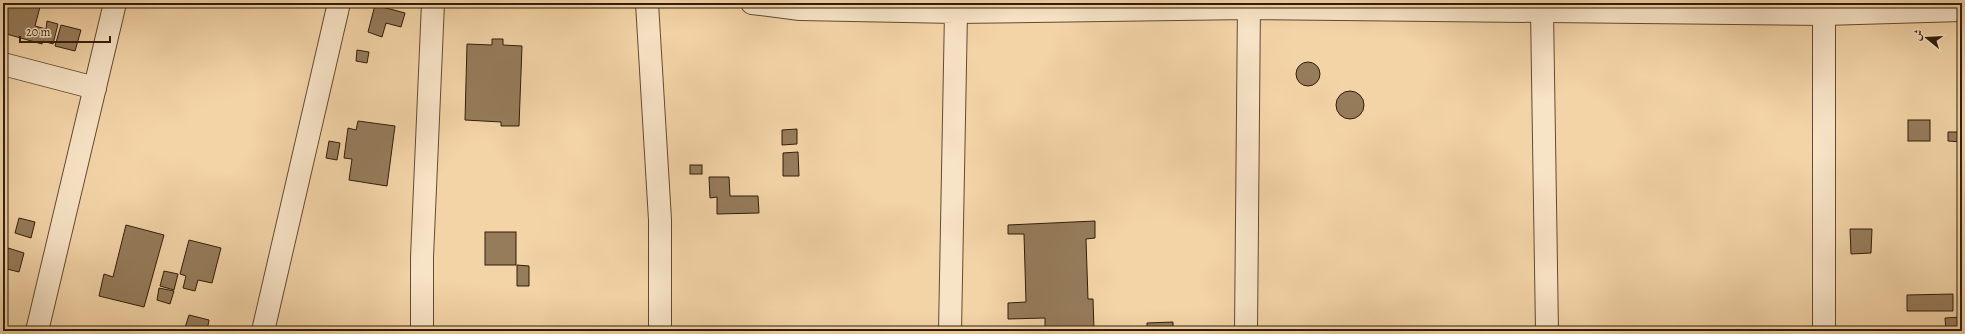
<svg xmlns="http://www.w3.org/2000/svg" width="1965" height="334" viewBox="0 0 1965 334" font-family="Alegreya,Amiri,serif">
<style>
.building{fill:#967c5b;stroke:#311d09}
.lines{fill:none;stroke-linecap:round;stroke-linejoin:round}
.minor-casing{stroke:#624b30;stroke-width:24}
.minor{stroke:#f7e3c6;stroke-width:22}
</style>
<rect width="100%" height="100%" fill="#f3d4a7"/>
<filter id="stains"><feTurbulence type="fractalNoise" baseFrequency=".005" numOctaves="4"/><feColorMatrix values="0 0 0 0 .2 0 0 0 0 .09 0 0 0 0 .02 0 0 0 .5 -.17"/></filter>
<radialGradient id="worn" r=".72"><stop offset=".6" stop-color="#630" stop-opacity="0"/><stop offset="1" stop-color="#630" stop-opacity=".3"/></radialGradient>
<g class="building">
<polygon points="3,3 41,3 35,26 46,29 47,21 58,24 53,44 43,41 42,44 3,33"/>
<polygon points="375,5 405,13 401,27 386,23 382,37 368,32"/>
<polygon points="61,25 81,30 75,51 55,46"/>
<polygon points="492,39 503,39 503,45 522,46 519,126 501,126 501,122 465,120 467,44 492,45"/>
<polygon points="357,50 369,52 367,63 356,61"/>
<circle cx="1308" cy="74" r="12"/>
<circle cx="1350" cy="105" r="14"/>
<rect x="1908" y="120" width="22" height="21"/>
<polygon points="358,121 395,126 387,186 349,180 352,159 344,158 348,128 356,130"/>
<polygon points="797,129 797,144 782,145 782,130"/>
<polygon points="1948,132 1962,132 1962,142 1948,141"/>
<polygon points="329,141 340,143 337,160 326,158"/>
<polygon points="798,152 799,176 783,176 783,153"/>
<rect x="690" y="165" width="12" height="9"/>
<polygon points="709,177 729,177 730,196 758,196 759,213 717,214 717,197 710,198"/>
<polygon points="19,218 35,222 31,238 15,233"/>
<polygon points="1095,221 1095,238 1086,239 1088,299 1093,299 1094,331 1045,331 1045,318 1008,319 1008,303 1026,302 1024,234 1008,234 1008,225"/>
<polygon points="126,225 164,235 144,307 99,296 104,274 113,277"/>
<polygon points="1850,229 1872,229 1871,253 1851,254"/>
<rect x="485" y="232" width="31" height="33"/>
<polygon points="189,240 221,248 212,283 198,280 195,291 183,288 186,276 180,274"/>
<polygon points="8,248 24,253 19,272 3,268"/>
<polygon points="517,265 529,266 529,286 517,286"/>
<polygon points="164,271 178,274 174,290 160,286"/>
<polygon points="159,288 174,291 170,304 157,300"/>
<polygon points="1953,294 1953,311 1907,311 1907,295"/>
<polygon points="189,315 209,320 207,331 184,331"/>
<polygon points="1962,317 1962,331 1946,331 1945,318"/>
<polygon points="1173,322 1173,331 1147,331 1147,323"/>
<polygon points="1851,327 1867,328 1867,331 1851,331"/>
</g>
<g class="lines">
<defs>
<g id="minor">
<polyline points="647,3 660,220 660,331"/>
<polyline points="752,3 800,9 956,12 950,331"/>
<polyline points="956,3 956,12 1249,8 1824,14 1962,10"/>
<polyline points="1542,11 1547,331"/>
<polyline points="3,64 95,88"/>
<polyline points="37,331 115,3"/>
<polyline points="263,331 339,3"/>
<polyline points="422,331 422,257 433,3"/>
<polyline points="1246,331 1249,3"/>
<polyline points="1824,331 1824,3"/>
</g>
</defs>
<use href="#minor" class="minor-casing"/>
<use href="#minor" class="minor"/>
</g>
<rect width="1965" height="334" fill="none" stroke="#f3d4a7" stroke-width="16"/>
<rect x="4" y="4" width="1957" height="326" fill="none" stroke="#311d09" stroke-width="2"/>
<rect x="8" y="8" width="1949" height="318" fill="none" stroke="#311d09"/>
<g transform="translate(1927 38) rotate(288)" stroke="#f7e3c6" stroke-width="3" paint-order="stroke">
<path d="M0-3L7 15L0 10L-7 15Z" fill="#311d09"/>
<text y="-6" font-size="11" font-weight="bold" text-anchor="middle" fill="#311d09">ش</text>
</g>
<path d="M20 36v6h90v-6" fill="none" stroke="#311d09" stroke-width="2"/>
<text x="26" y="36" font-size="12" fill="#311d09" stroke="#f7e3c6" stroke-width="3" paint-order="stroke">20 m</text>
<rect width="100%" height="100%" filter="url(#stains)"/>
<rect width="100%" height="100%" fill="url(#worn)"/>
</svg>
